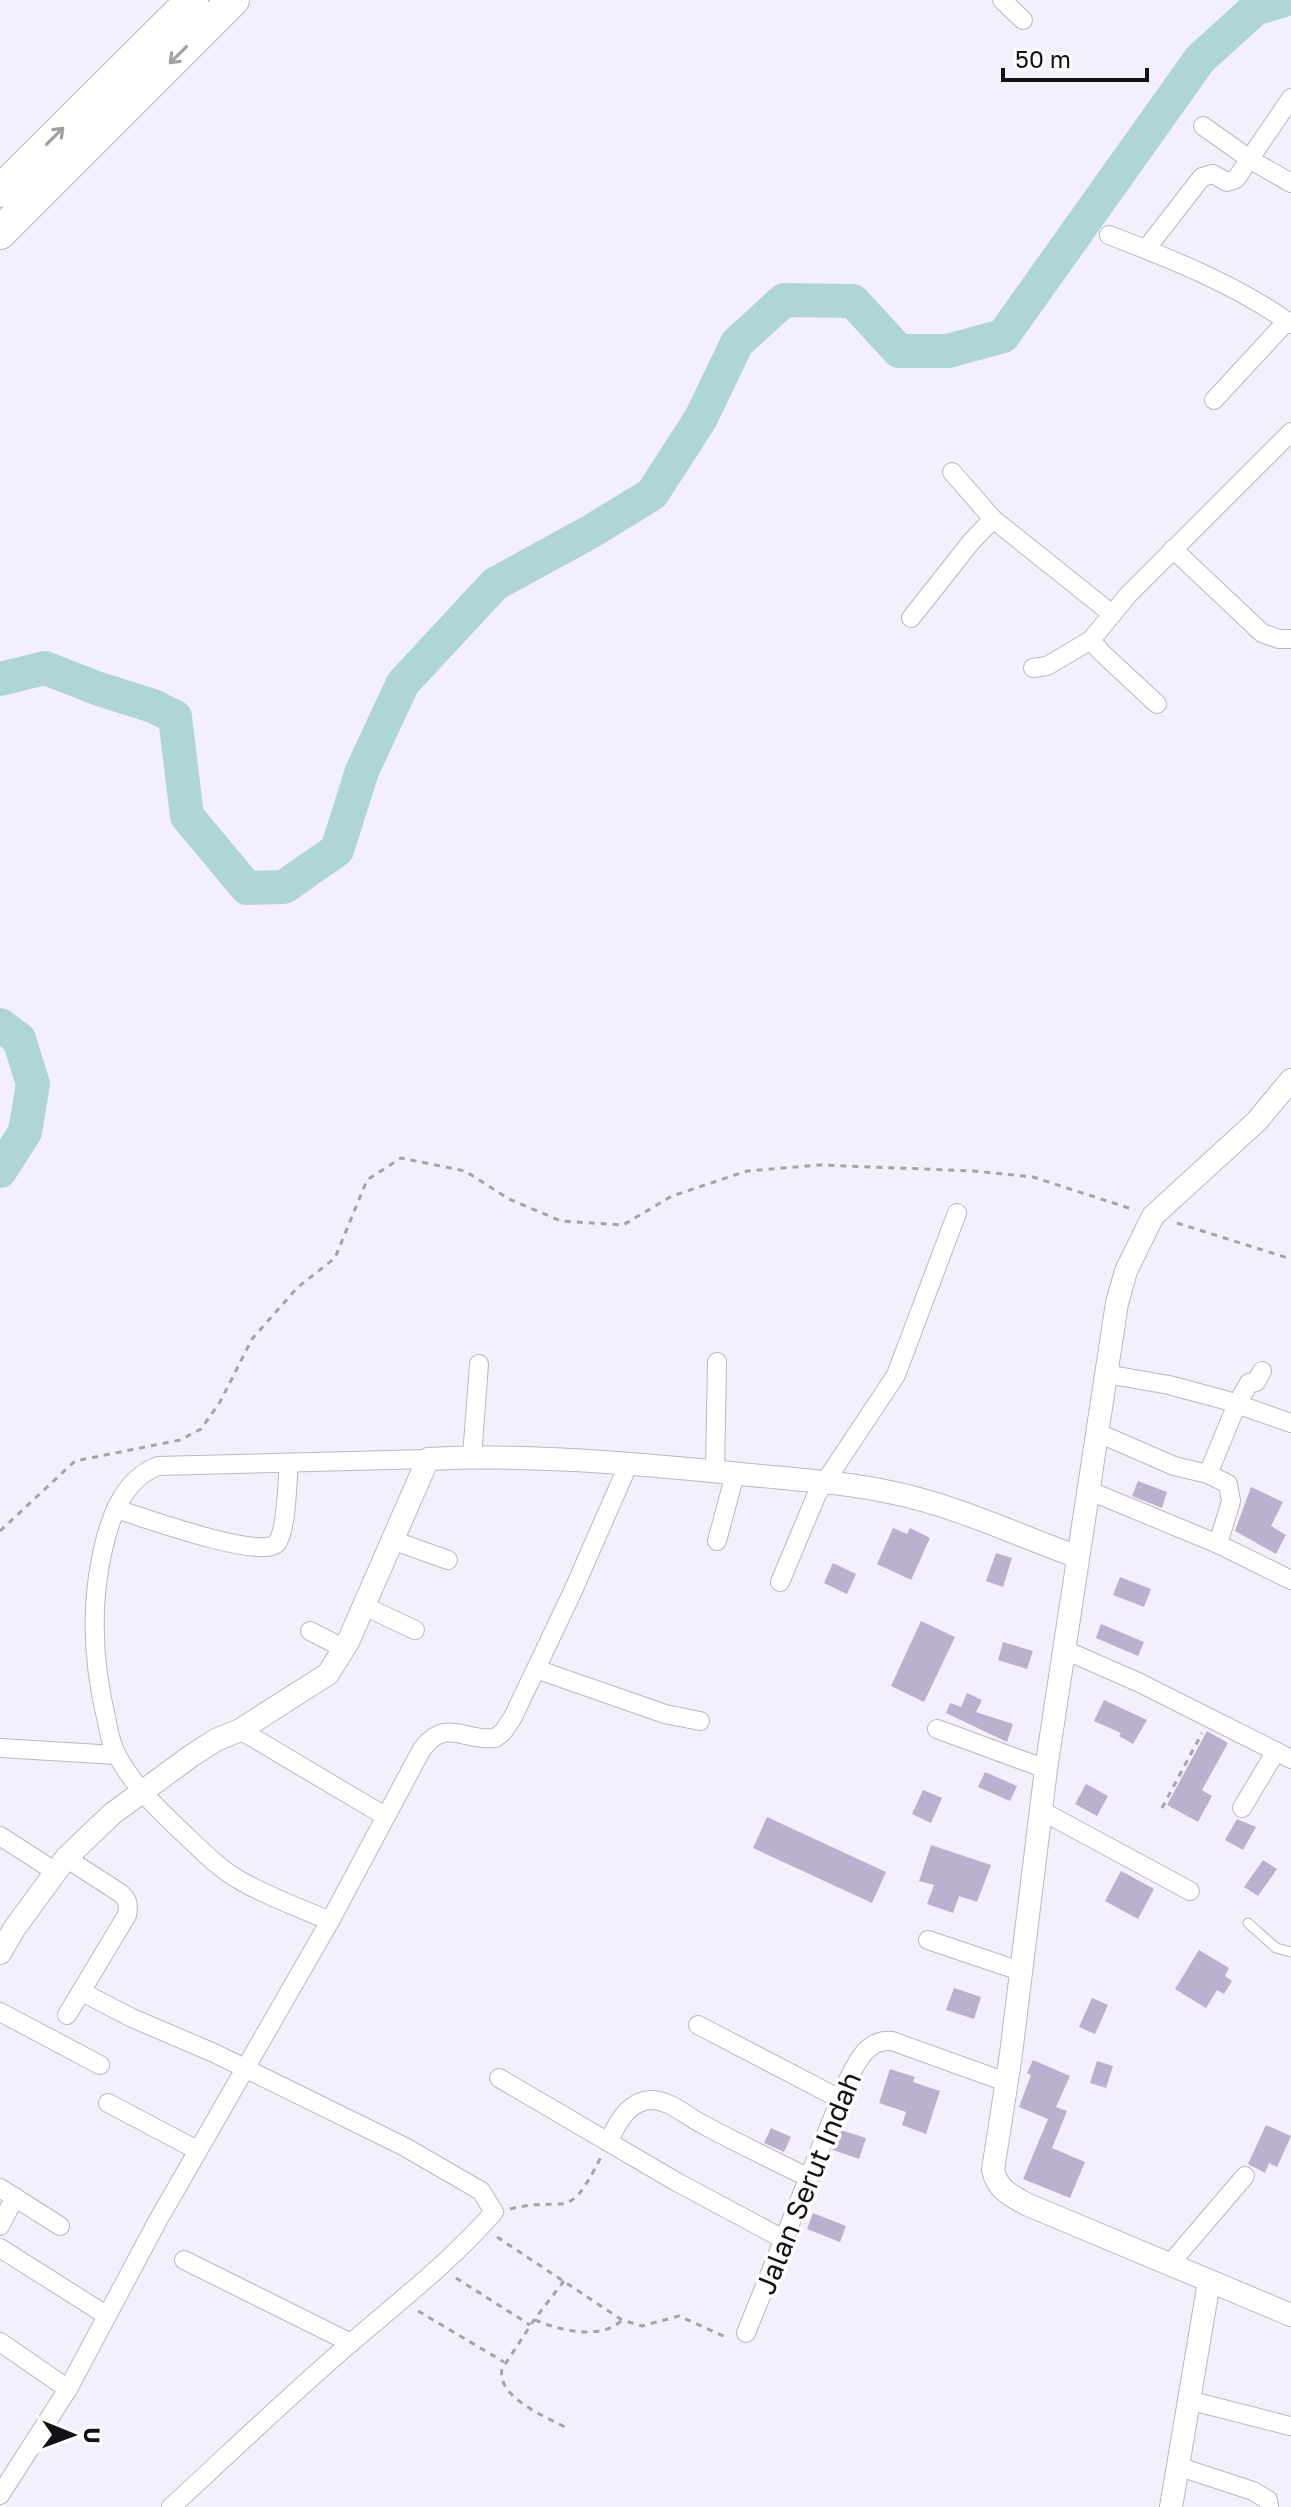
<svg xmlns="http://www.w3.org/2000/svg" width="1291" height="2507" viewBox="0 0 1291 2507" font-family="'Golos Text',sans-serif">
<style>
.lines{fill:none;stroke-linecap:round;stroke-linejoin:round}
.river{stroke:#aed6d8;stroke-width:34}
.building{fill:#bbb1ce}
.service-casing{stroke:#bcb7c4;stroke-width:11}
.minor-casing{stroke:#bcb7c4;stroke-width:20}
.tertiary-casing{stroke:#bcb7c4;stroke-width:24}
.motorway-casing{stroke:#bcb7c4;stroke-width:34}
.path{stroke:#a6a2ac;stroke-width:3;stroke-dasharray:6 6;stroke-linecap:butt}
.service{stroke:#fff;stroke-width:9}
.minor{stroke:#fff;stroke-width:18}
.tertiary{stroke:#fff;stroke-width:22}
.motorway{stroke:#fff;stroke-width:32}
.oneway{stroke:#a1a0a2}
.labels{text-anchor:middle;stroke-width:7;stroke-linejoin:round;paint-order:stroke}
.street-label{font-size:28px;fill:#131116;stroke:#fff}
</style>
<rect width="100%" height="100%" fill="#f4effd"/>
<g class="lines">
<g class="river">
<polyline points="0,679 45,668 99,689 153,706 175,717 187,816 247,888 284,887 337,850 362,771 403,683 495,584 590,532 652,494 701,418 737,343 784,300 853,301 899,351 948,351 1003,336 1200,59 1255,9 1284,0"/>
<polyline points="0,1025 19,1039 33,1084 25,1132 0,1171"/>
</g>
</g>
<g class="building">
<polygon points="1138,1481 1167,1492 1162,1508 1132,1496"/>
<polygon points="1251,1487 1283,1502 1271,1526 1286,1535 1276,1554 1235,1531"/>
<polygon points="893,1528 907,1534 910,1528 930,1538 911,1580 877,1564"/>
<polygon points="996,1553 1012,1558 1003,1587 986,1581"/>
<polygon points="833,1563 856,1574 847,1594 824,1583"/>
<polygon points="1120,1577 1151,1589 1144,1607 1113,1595"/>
<polygon points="921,1621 955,1637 924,1702 891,1686"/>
<polygon points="1101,1624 1144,1642 1138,1656 1096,1638"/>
<polygon points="1003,1642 1033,1651 1027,1669 998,1660"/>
<polygon points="967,1693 982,1700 976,1712 1013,1724 1007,1742 946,1713 950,1703 961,1707"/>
<polygon points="1104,1700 1147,1720 1133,1744 1119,1736 1121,1733 1094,1721"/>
<polygon points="1207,1731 1228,1743 1202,1790 1212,1796 1198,1822 1167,1805"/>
<polygon points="985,1772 1017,1786 1010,1801 978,1787"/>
<polygon points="1086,1784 1108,1796 1097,1816 1075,1804"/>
<polygon points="923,1790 942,1798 931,1823 912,1814"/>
<polygon points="767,1817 886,1872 872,1903 753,1848"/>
<polygon points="1237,1819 1256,1827 1243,1850 1225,1840"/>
<polygon points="931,1845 991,1865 977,1902 959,1896 953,1913 927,1904 934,1885 919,1881"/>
<polygon points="1263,1860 1277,1869 1258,1896 1244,1887"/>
<polygon points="1121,1871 1154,1889 1138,1919 1105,1901"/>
<polygon points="1199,1950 1229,1968 1225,1976 1232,1981 1224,1994 1217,1990 1206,2008 1175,1989"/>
<polygon points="954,1988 981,1997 974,2019 946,2010"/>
<polygon points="1092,1998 1108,2005 1095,2034 1079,2027"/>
<polygon points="1033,2060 1070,2076 1056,2107 1067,2111 1052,2148 1085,2162 1070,2198 1023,2179 1048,2119 1019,2107 1031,2075 1027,2073"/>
<polygon points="1097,2061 1113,2066 1106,2088 1090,2083"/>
<polygon points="890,2069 915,2077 913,2082 940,2091 926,2134 902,2125 906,2112 879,2103"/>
<polygon points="1266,2125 1291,2136 1277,2167 1269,2163 1265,2173 1248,2164"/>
<polygon points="771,2128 791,2137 784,2152 764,2143"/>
<polygon points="841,2130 866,2138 859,2159 833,2150"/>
<polygon points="813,2213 846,2226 840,2242 807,2229"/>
</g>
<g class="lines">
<defs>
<polyline id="service" points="1248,1923 1276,1948 1291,1952"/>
<g id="minor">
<polyline points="1002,0 1023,20"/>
<polyline points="1203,126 1251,160 1291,183"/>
<path d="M1109,235c62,24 128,50 182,89"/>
<polyline points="1146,249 1202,177 1213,174 1227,182 1236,179 1291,98"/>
<polyline points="1214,400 1287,321"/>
<polyline points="952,472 993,519 1112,614"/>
<polyline points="1173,549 1262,633 1279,639 1291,639"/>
<polyline points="911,618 971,542 993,519"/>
<polyline points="1091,640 1101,652 1157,704"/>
<polyline points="1033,668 1047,666 1091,640 1128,595 1291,432"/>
<polyline points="1106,1374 1169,1385 1225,1400 1291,1423"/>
<polyline points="1096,1432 1174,1466 1208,1474 1228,1484 1231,1501 1218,1544"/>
<polyline points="472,1457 479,1364"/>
<polyline points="715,1471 717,1362"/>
<polyline points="1208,1474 1237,1404 1249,1383 1256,1382 1262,1371"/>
<polyline points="1090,1491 1218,1544 1291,1580"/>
<path d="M116,1509c23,7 147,52 161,34 10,-14 10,-61 12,-80"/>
<polyline points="392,1540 448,1560"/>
<polyline points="717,1541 735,1474"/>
<polyline points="780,1582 817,1494 896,1375 957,1213"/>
<polyline points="364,1606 415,1630"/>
<polyline points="310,1631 345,1649"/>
<polyline points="1065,1650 1140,1683 1291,1759"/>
<polyline points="536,1669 665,1714 700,1721"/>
<polyline points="937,1729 1046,1769"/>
<polyline points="240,1730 385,1816"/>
<polyline points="0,1748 116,1755"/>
<polyline points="1242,1808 1275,1753"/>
<polyline points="1042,1811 1190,1891"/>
<polyline points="0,1836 56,1872"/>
<path d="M66,1858l54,35c8,6 9,12 7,22l-60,100"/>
<path d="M330,1921c-30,-13 -61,-24 -89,-40 -23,-13 -41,-32 -60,-50 -24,-23 -47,-45 -63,-74 -6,-10 -9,-23 -11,-35 -13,-53 -17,-108 -6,-163 7,-36 20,-79 57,-93l270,-7"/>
<polyline points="928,1940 1020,1971"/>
<path d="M82,1992l50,26 82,35 191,94 76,44 13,21c-42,48 -92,87 -141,129 -62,53 -122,111 -182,166"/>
<polyline points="0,2012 100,2065"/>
<polyline points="698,2025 840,2099"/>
<polyline points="499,2078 675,2181 785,2240"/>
<polyline points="108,2103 197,2150"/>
<path d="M609,2142c7,-18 19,-41 42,-42 19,0 35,16 51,24 35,19 71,36 107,54"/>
<polyline points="0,2188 60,2226"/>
<polyline points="0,2226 15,2197"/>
<polyline points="0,2248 106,2315"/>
<polyline points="184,2260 351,2343"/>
<polyline points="1169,2265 1245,2176"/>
<path d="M746,2333l102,-253c10,-20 19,-41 44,-39l114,41"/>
<polyline points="0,2342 68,2389"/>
<polyline points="1188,2400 1290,2426"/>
<polyline points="1177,2466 1253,2491 1268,2500 1269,2507"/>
<path d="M0,2495l68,-106 89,-167 173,-301 92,-172c24,-32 43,-7 73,-11l8,-6 10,-15 59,-124 57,-130"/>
</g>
<g id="tertiary">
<path d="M1291,1080l-34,41 -104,95 -27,55 -9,32 -71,466 -35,285 -18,116c4,19 17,25 33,34l265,111"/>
<path d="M0,1953l14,-24 52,-71 46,-44 79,-58 25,-16 24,-10 88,-56 20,-32 80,-183c102,-5 202,4 303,14 55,6 109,8 163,20 63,13 123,42 184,64"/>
<polyline points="1171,2507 1209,2282"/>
</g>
<g id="motorway">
<polyline points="0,191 192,0"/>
<polyline points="0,233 233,0"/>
</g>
</defs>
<use href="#service" class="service-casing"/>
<use href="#minor" class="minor-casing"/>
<use href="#tertiary" class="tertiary-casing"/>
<use href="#motorway" class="motorway-casing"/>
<g class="path">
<polyline points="1177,1223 1291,1259"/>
<polyline points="0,1531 75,1461 180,1440 201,1429 220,1402 252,1339 298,1287 335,1258 367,1180 401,1158 465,1171 509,1199 561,1221 623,1225 672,1196 747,1171 820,1165 974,1171 1033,1177 1135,1210"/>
<polyline points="1162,1808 1202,1733"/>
<path d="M510,2209c59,-15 56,17 91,-52"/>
<polyline points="497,2237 622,2320 642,2326 679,2316 728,2338"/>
<polyline points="456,2278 530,2325"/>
<path d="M564,2281l-30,39 -32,49c-6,28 44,48 65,59"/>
<polyline points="418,2311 504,2362"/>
<path d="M535,2320c24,10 66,21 87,0"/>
</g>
<use href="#service" class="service"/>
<use href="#minor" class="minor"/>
<use href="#tertiary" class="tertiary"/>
<use href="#motorway" class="motorway"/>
</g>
<defs><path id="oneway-shaft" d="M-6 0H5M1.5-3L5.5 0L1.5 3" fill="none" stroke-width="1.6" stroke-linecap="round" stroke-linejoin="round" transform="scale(2)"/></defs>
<g class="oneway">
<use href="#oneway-shaft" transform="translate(178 55) rotate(135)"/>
<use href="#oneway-shaft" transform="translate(55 136) rotate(-45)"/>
</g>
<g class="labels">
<g class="street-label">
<text transform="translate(808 2183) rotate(-68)" y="10">Jalan Serut Indah</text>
</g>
</g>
<g transform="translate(72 2435) rotate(91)" stroke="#ffffff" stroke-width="6" paint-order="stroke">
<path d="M0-6L14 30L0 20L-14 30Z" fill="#131116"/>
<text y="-12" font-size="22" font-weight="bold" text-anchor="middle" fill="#131116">U</text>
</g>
<path d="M1003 68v12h144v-12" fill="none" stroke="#131116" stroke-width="4"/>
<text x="1015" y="68" font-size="24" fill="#131116" stroke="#ffffff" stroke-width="6" paint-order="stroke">50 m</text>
</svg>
